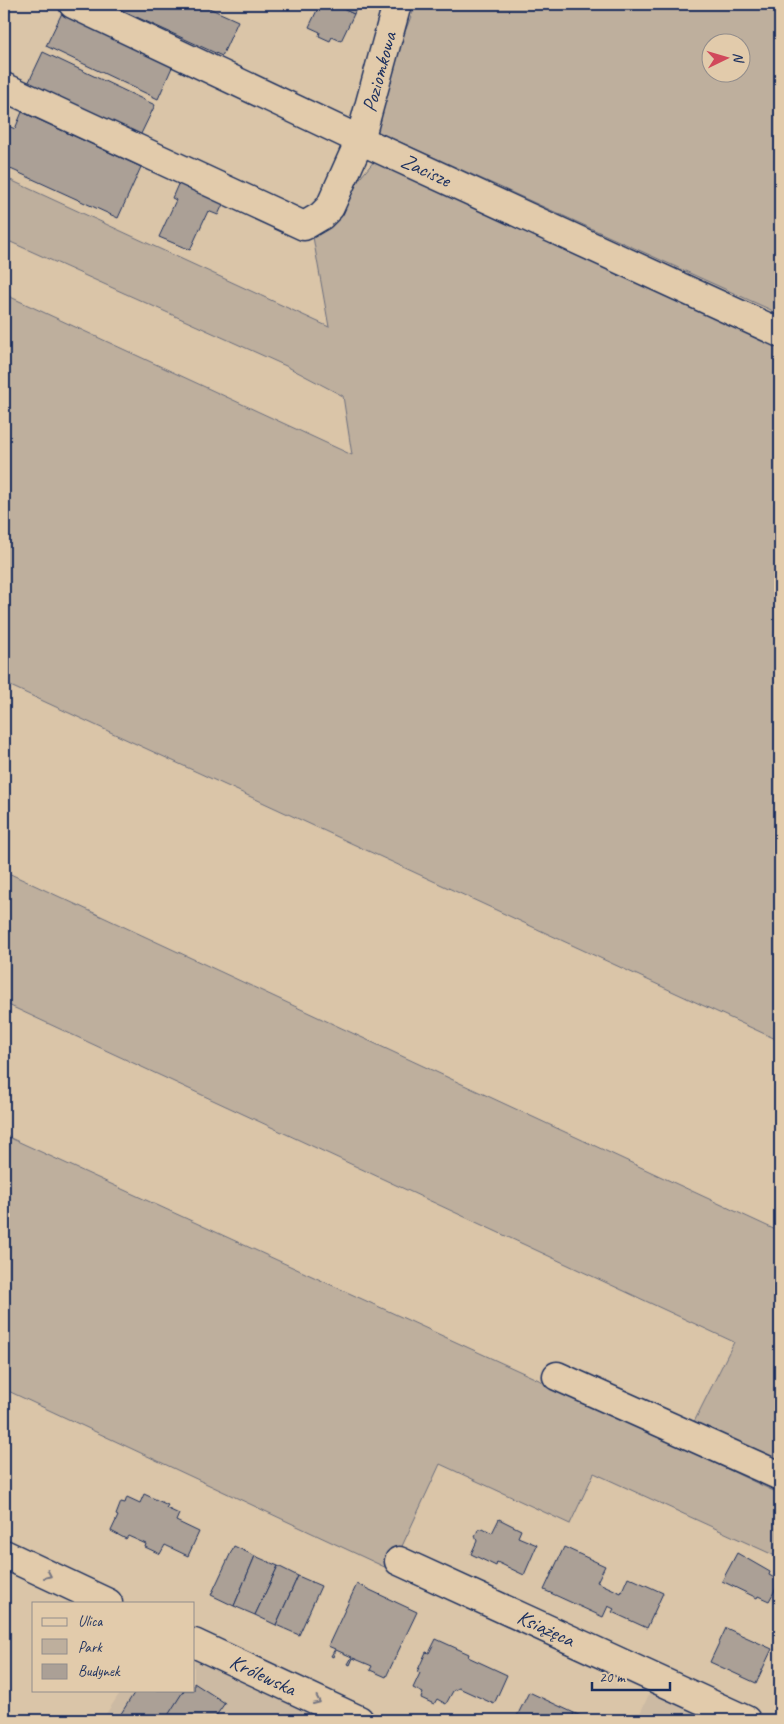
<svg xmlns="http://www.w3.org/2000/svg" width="784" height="1724" viewBox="0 0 784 1724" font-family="Caveat,sans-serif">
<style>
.built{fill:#ccbaa3}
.green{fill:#beaf9d;stroke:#6c6f7e;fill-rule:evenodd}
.building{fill:#aba096;stroke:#1b2f5e}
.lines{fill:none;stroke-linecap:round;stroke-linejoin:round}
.minor-casing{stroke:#1b2f5e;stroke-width:31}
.path{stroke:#1b2f5e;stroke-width:3;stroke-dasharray:1 4;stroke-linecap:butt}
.minor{stroke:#e2cbab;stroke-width:28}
.oneway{stroke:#757581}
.labels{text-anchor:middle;stroke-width:4;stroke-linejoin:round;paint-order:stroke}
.street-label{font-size:21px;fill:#1b2f5e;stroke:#e2cbab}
</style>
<rect width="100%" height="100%" fill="#dac5a8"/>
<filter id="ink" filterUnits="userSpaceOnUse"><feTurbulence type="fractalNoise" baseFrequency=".02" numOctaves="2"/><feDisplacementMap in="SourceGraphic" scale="10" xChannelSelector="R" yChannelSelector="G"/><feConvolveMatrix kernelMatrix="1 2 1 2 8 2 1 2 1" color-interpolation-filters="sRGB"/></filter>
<g filter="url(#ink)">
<g class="built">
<polygon points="194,1658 327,1720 102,1720 122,1690 194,1690"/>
<polygon points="650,1692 710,1720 637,1720"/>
</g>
<g class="green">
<path d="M416,4h364v310l-404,-183 3,-34zM712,42h30v30h-30z"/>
<polygon points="375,160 780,346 780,1041 4,683 4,294 352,455 343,396 286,366 4,239 4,177 329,327 313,237 334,217 351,189"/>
<polygon points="4,871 780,1232 780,1467 692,1426 734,1342 4,1003"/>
<polygon points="4,1135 541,1381 780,1494 780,1558 594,1473 570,1524 440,1464 391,1570 4,1389"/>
</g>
<g class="building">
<polygon points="108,4 200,4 238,21 222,56"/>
<polygon points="320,4 332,4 354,14 341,41 332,37 330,41 319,36 320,32 309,27"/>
<polygon points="332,4 358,4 354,14"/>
<polygon points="62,13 173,65 158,99 46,46"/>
<polygon points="43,52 155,105 139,138 27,86"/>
<polygon points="22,112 141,167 118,218 4,166 4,124 15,129"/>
<polygon points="179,182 224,202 218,215 208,211 190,250 159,237 176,200 172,198"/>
<polygon points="144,1494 168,1505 166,1508 179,1514 176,1521 199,1532 188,1556 165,1545 160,1554 145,1547 146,1544 128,1536 126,1539 111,1531 118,1516 116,1515 121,1502 125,1503 127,1497 140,1503"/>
<polygon points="499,1519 521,1530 518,1537 537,1545 524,1575 497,1562 496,1566 471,1554 477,1541 475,1536 478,1530 483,1528 492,1533"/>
<polygon points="234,1546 255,1556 234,1606 211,1595"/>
<polygon points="564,1547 605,1566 597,1582 621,1593 628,1577 663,1593 647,1628 612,1612 614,1609 608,1606 603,1617 544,1590"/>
<polygon points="737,1553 770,1572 769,1575 780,1581 769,1601 758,1596 757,1598 722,1581"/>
<polygon points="255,1556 278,1566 255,1615 234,1606"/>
<polygon points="278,1566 298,1576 276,1625 255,1615"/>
<polygon points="298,1576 321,1586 299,1635 276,1625"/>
<polygon points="357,1584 417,1612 386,1677 370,1670 372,1666 353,1658 350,1665 348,1664 352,1657 336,1650 333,1657 331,1656 335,1649 328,1646"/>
<polygon points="726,1628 772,1649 756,1683 710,1662"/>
<polygon points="436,1639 469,1654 468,1657 507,1675 494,1704 459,1688 453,1691 446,1704 437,1699 434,1704 421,1698 423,1693 413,1688 420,1673 417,1672 426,1652 429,1653"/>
<polygon points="194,1683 225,1703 213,1720 175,1720 167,1715 184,1690 194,1690"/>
<polygon points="136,1690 184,1690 165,1720 117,1720"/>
<polygon points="529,1692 574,1713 571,1720 515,1720"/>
<polygon points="4,1711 12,1716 10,1720 4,1720"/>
<polygon points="574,1713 590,1720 571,1720"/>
</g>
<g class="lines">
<defs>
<g id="minor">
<polyline points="73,4 360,140 780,333"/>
<polyline points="4,87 304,226 321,216 330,207 360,140 397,4"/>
<polyline points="557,1376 780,1476"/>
<polyline points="4,1554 108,1603"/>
<polyline points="399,1561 746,1720"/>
<polyline points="194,1643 359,1720"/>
</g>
</defs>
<use href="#minor" class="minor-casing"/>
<polyline class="path" points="773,1720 780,1706"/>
<use href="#minor" class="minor"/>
</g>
<defs><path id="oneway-chevron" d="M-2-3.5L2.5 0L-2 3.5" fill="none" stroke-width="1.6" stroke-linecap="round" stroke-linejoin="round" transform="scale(1.25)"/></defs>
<g class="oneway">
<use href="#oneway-chevron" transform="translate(48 1575) rotate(25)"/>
<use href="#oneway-chevron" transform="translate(317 1701) rotate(25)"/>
</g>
</g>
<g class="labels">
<g class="street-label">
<text transform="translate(379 72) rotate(-75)" y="7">Poziomkowa</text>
<text transform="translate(426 170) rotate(25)" y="7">Zacisze</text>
<text transform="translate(546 1628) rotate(25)" y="7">Książęca</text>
<text transform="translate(263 1675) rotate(25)" y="7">Królewska</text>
</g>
</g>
<rect width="784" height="1724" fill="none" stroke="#e2cbab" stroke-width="20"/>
<rect x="10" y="10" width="764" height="1704" fill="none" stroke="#1b2f5e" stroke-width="2" filter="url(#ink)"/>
<rect x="32" y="1602" width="162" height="90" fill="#e2cbab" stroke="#928d8c"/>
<rect x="42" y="1618" width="25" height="8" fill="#e2cbab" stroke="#928d8c"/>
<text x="78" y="1626" font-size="15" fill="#1b2f5e">Ulica</text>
<rect x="42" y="1639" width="25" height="15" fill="#beaf9d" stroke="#928d8c"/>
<text x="78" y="1652" font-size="15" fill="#1b2f5e">Park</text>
<rect x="42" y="1664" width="25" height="15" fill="#aba096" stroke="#928d8c"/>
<text x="78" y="1676" font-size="15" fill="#1b2f5e">Budynek</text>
<g transform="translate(726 58) rotate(85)"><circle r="24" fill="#e2cbab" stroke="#928d8c"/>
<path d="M0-4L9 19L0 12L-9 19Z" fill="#d1495b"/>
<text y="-8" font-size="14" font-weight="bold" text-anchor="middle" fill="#1b2f5e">N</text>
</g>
<path d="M592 1682v8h78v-8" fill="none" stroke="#1b2f5e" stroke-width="2.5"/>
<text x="599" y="1682" font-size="15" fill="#1b2f5e" stroke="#e2cbab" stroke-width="4" paint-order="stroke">20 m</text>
</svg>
